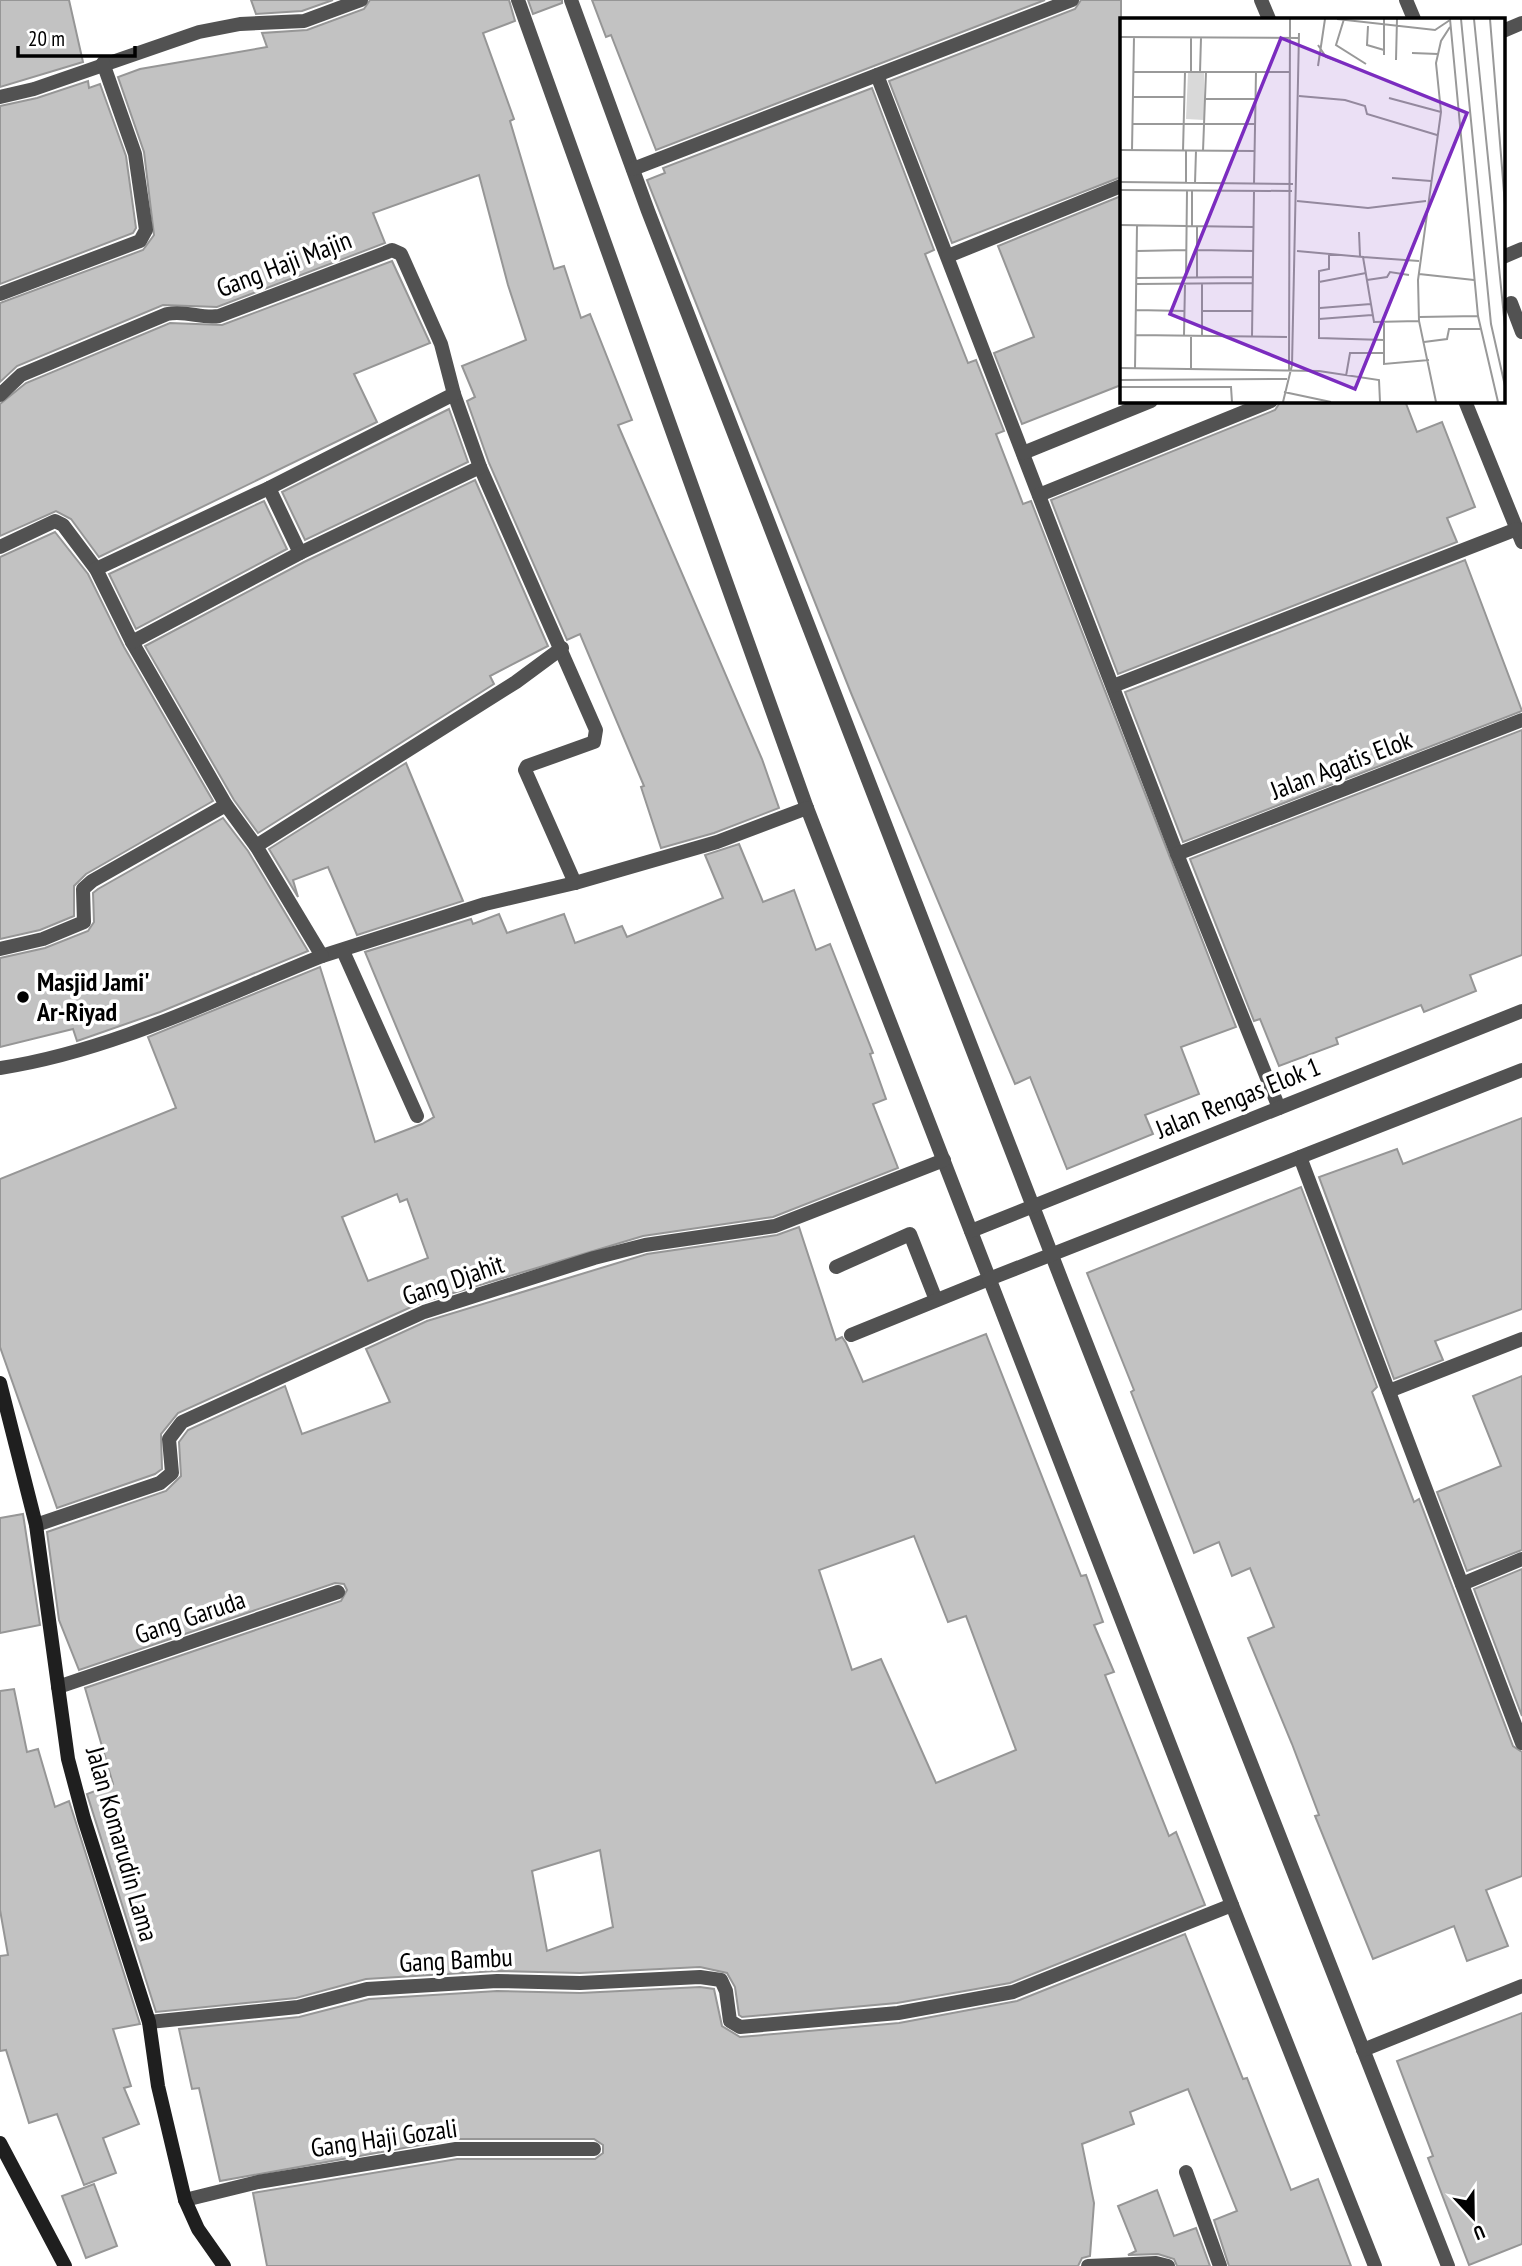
<svg xmlns="http://www.w3.org/2000/svg" width="1522" height="2266" viewBox="0 0 1522 2266" font-family="'PT Sans Narrow',sans-serif">
<style>
.building{fill:#c2c2c2;stroke:#969696;stroke-width:2;fill-rule:evenodd}
.lines{fill:none;stroke-linecap:round;stroke-linejoin:round}
.lane{stroke:#525252;stroke-width:14}
.street{stroke:#525252;stroke-width:14}
.secondary{stroke:#1f1f1f;stroke-width:14}
.poi-dot{fill:#000;stroke:#fff;stroke-width:2.5}
.labels{text-anchor:middle;stroke-width:7;stroke-linejoin:round;paint-order:stroke}
.street-label{font-size:26px;fill:#000;stroke:#fff}
.poi-label{font-size:26px;font-weight:bold;fill:#000;stroke:#fff;text-anchor:start}
.inset-road{fill:none;stroke:#999;stroke-width:2}
.view{fill:#7b2cbf;fill-opacity:0.15;stroke:#7b2cbf;stroke-width:3.5}
.inset-edge{fill:none;stroke:#000;stroke-width:3.5}
</style>
<rect width="100%" height="100%" fill="#fff"/>
<g class="building">
<polygon points="0,0 69,0 83,62 0,87"/>
<polygon points="251,0 333,0 302,11 256,14"/>
<polygon points="370,0 509,0 515,21 483,33 514,119 510,121 554,269 564,266 581,318 590,314 632,420 618,425 762,759 779,808 714,833 661,848 641,787 644,786 580,634 567,640 489,463 467,401 475,397 462,366 526,340 508,285 479,175 373,213 385,243 217,307 163,305 17,366 0,382 0,303 143,250 154,235 144,152 118,77 140,69 267,47 262,33 307,30 364,9"/>
<polygon points="528,0 562,0 562,3 533,14"/>
<polygon points="592,0 1045,0 656,150 611,35 606,37"/>
<polygon points="1081,0 1121,0 1121,177 952,243 889,81 1075,9"/>
<polygon points="88,81 89,88 100,84 126,156 136,228 133,233 0,284 0,106 37,98"/>
<polygon points="872,88 934,250 925,254 940,292 968,363 976,360 1004,431 996,434 1023,504 1031,501 1236,1027 1181,1047 1199,1094 1145,1115 1153,1134 1067,1169 1030,1077 1015,1084 990,1025 851,693 647,180 665,173 663,168"/>
<polygon points="1121,196 1121,385 1022,424 994,353 1034,337 998,246"/>
<polygon points="392,261 430,343 354,374 377,422 99,557 71,519 56,511 0,536 0,404 26,383 170,323 222,325"/>
<polygon points="1281,401 1405,401 1417,432 1442,422 1475,507 1447,518 1457,542 1118,674 1051,500 1275,410"/>
<polygon points="449,409 468,462 305,540 282,492"/>
<polygon points="475,480 548,646 490,676 494,684 258,833 234,800 145,646 304,562"/>
<polygon points="264,501 287,549 136,629 109,574"/>
<polygon points="55,532 88,574 124,647 213,801 86,874 74,886 74,916 40,930 0,939 0,557"/>
<polygon points="1465,560 1522,711 1183,842 1125,692"/>
<polygon points="1522,730 1522,955 1470,975 1476,991 1424,1012 1421,1005 1336,1038 1338,1044 1279,1066 1260,1019 1254,1021 1190,859"/>
<polygon points="406,763 463,901 357,935 328,867 293,880 298,897 269,849"/>
<polygon points="223,818 248,851 308,951 160,1012 80,1040 77,1041 73,1029 0,1047 0,958 45,948 88,931 94,922 93,893 98,889"/>
<path d="M739,844l24,58 31,-12 22,60 14,-6 43,109 -3,1 16,45 -13,5 25,64 -125,49 -130,19 -223,67 -242,110 -17,21 1,35 -7,5 -98,34 -57,-161v-168l176,-71 -28,-71 172,-70 55,175 47,-18 12,-7 -69,-165 106,-33 2,5 26,-10 8,19 57,-19 11,29 47,-17 5,11 96,-39 -18,-43zM397,1194l3,8 7,-3 21,59 -60,23 -26,-64z"/>
<polygon points="1522,1118 1522,1309 1435,1341 1443,1360 1394,1379 1319,1177 1397,1149 1403,1164"/>
<polygon points="1301,1187 1377,1387 1372,1392 1414,1502 1419,1499 1513,1746 1522,1752 1522,1876 1486,1890 1508,1946 1467,1961 1454,1926 1373,1959 1315,1816 1319,1815 1292,1744 1248,1638 1274,1627 1250,1568 1232,1576 1219,1542 1194,1553 1131,1392 1134,1390 1087,1273"/>
<path d="M799,1227l37,113 6,-3 4,6 17,39 123,-48 95,242 5,-1 17,47 -9,3 20,47 -9,3 64,161 7,-4 29,73 -195,78 -113,20 -155,14 -3,-2 -4,-28 -8,-14 -27,-6 -120,6 -84,-2 -130,8 -70,19 -140,14 -69,-218 26,-10 -28,-96 256,-87 6,-11 -3,-6 -9,-1 -256,87 -20,-50 -12,-88 119,-41 15,-15 -2,-34 9,-12 97,-44 17,48 88,-32 -24,-53 61,-28 220,-67 130,-19zM914,1536l34,86 18,-6 50,134 -80,33 -55,-124 -29,11 -33,-100zM600,1850l13,77 -66,24 -15,-80z"/>
<polygon points="1522,1376 1522,1550 1467,1571 1437,1492 1501,1466 1473,1396"/>
<polygon points="23,1514 40,1625 0,1633 0,1518"/>
<polygon points="1522,1569 1522,1716 1474,1589"/>
<polygon points="14,1689 27,1752 38,1749 55,1807 69,1801 140,2024 113,2029 131,2086 124,2088 139,2124 103,2138 116,2173 84,2185 57,2114 29,2123 6,2050 0,2051 0,1956 8,1955 0,1910 0,1691"/>
<polygon points="1185,1934 1243,2079 1247,2078 1291,2190 1318,2179 1351,2266 1229,2266 1214,2220 1237,2211 1188,2089 1130,2112 1134,2124 1082,2144 1094,2203 1090,2256 1082,2258 1078,2266 267,2266 253,2193 457,2159 595,2159 603,2153 603,2145 594,2139 454,2139 220,2181 199,2088 192,2089 179,2029 299,2017 369,1999 497,1991 580,1993 700,1987 714,1989 722,2026 740,2037 899,2023 1017,2001"/>
<polygon points="1522,2013 1522,2244 1469,2265 1428,2158 1433,2156 1397,2061"/>
<polygon points="94,2184 117,2246 86,2258 62,2196"/>
<polygon points="1157,2190 1174,2236 1196,2228 1210,2266 1177,2266 1174,2259 1158,2254 1128,2255 1136,2251 1118,2206"/>
</g>
<g class="lines">
<g class="lane">
<polyline points="836,1267 910,1234 936,1300"/>
<polyline points="851,1335 989,1279"/>
</g>
<g class="street">
<polyline points="518,0 807,808 1232,1905 1375,2266"/>
<polyline points="571,0 648,211 1063,1284 1448,2266"/>
<polyline points="1261,0 1269,19"/>
<polyline points="1406,0 1414,19"/>
<polyline points="1503,31 1522,23"/>
<polyline points="877,75 1177,854 1279,1108"/>
<polyline points="0,97 34,89 199,32 240,24 304,21 361,0"/>
<polyline points="633,169 1072,0"/>
<polyline points="948,256 1121,186"/>
<polyline points="1503,257 1522,249"/>
<polyline points="0,294 140,241 146,230 135,154 103,63"/>
<polyline points="1511,303 1522,332"/>
<path d="M0,395l21,-20 146,-61c20,-4 34,5 52,2l166,-63 7,-3 9,4 40,90 13,50 26,73 116,263 -2,12 -67,24 -2,4 50,113"/>
<polyline points="1465,401 1522,542"/>
<polyline points="1023,453 1151,401"/>
<polyline points="269,488 300,553"/>
<polyline points="1039,495 1271,401"/>
<polyline points="0,547 55,521 63,525 96,569 132,642 226,805 256,846 322,956 485,904 575,883 717,842 807,808"/>
<polyline points="96,569 269,488 454,394"/>
<polyline points="132,642 300,553 480,467"/>
<polyline points="1113,686 1517,529"/>
<polyline points="256,846 516,682 562,648"/>
<polyline points="1177,854 1522,720"/>
<polyline points="0,949 43,939 84,922 83,889 92,881 226,805"/>
<polyline points="343,951 417,1116"/>
<path d="M0,1068c112,-17 217,-70 322,-112"/>
<polyline points="1300,1157 1522,1743"/>
<polyline points="971,1231 1522,1011"/>
<polyline points="989,1279 1522,1070"/>
<polyline points="1389,1391 1522,1339"/>
<polyline points="36,1525 160,1483 172,1473 169,1439 182,1422 424,1312 594,1258 645,1245 775,1226 944,1160"/>
<polyline points="1462,1584 1522,1559"/>
<polyline points="58,1687 338,1592"/>
<polyline points="149,2022 298,2007 367,1989 497,1981 580,1983 700,1977 721,1980 726,1991 730,2021 740,2027 898,2013 1013,1992 1232,1905"/>
<polyline points="1363,2050 1522,1986"/>
<polyline points="1186,2172 1220,2266"/>
<polyline points="185,2200 258,2182 456,2149 594,2149"/>
<polyline points="1088,2266 1156,2263 1168,2266"/>
</g>
<g class="secondary">
<polyline points="0,1383 36,1525 68,1759 84,1819 149,2022 158,2086 185,2200 198,2229 224,2266"/>
<polyline points="0,2143 65,2266"/>
</g>
</g>
<circle class="poi-dot" cx="23" cy="997" r="7"/>
<g class="labels">
<g class="street-label">
<text transform="translate(284 264) rotate(-21)" y="9">Gang Haji Majin</text>
<text transform="translate(1341 765) rotate(-21)" y="9">Jalan Agatis Elok</text>
<text transform="translate(1238 1098) rotate(-22)" y="9">Jalan Rengas Elok 1</text>
<text transform="translate(453 1280) rotate(-19)" y="9">Gang Djahit</text>
<text transform="translate(190 1617) rotate(-19)" y="9">Gang Garuda</text>
<text transform="translate(122 1844) rotate(74)" y="9">Jalan Komarudin Lama</text>
<text transform="translate(456 1960) rotate(-3)" y="9">Gang Bambu</text>
<text transform="translate(384 2138) rotate(-8)" y="9">Gang Haji Gozali</text>
</g>
<g class="poi-label">
<text x="37" y="991">Masjid Jami'<tspan x="37" dy="30">Ar-Riyad</tspan></text>
</g>
</g>
<g transform="translate(1120 18)">
<rect width="385" height="385" fill="#fff"/>
<path d="M68,55h16v47l-18,-1z" fill="#d9d9d9"/>
<path class="inset-road" d="M217,1l98,11 15,-10M224,1l-8,26 30,19M264,1v36M330,1l28,297 20,86M341,1l30,305 14,62M354,1l31,308M370,1l15,186M248,8l-1,19 17,5M0,19l179,1M71,20v34M198,27l8,12 15,5M292,35l26,1M276,42l1,-41M198,48l7,-47M13,54h157M80,54l1,-34M179,78l46,4 20,6 2,8 70,21M13,79h51M269,80l52,14M85,81h51M12,106h123M0,132l135,1M12,132l2,-113M63,133l2,-79M83,133l3,-79M272,160l39,3M0,164l173,2M66,165v-32M75,165l1,-32M134,166l2,-112M0,172l172,1M177,183l71,7 58,-7M0,207l134,2M72,208v-35M239,214l1,24M77,232l57,1M17,233l50,-1M177,233l66,6 11,65 45,-1M209,235v16l-10,2v67l65,2M243,239l56,4M299,256l55,6M17,260l116,-1M66,260l1,-87M77,260v-52M247,262l20,-3 3,-5 19,3M199,264l47,-9M17,266l116,-1M82,266v52M200,290l51,-4M16,292l48,1M82,293h50M299,299l59,-1M199,301l53,-4M16,317l151,2M64,317l1,-51M132,319l2,-146M304,324l23,-3 2,-10h31M264,335v11l45,-4M0,350l199,3 60,9 1,22M15,351l2,-144M71,352v-34M169,353l1,-352M226,358l4,-23h34v-31M0,362l167,-1M0,369h111l1,15M164,374l47,10M163,384l9,-37 7,-332M316,384l-17,-81 -1,-41 23,-168 -5,-49 5,-22 9,-14"/>
<path class="view" d="M161,20l186,75 -112,276 -185,-75z"/>
<rect width="385" height="385" class="inset-edge"/>
</g>
<g transform="translate(1473 2217) rotate(158)" stroke="#ffffff" stroke-width="5" paint-order="stroke">
<path d="M0-5L12 26L0 18L-12 26Z" fill="#000000"/>
<text y="-10" font-size="19" font-weight="bold" text-anchor="middle" fill="#000000">U</text>
</g>
<path d="M18 46v10h117v-10" fill="none" stroke="#000000" stroke-width="3.5"/>
<text x="28" y="46" font-size="21" fill="#000000" stroke="#ffffff" stroke-width="5" paint-order="stroke">20 m</text>
</svg>
